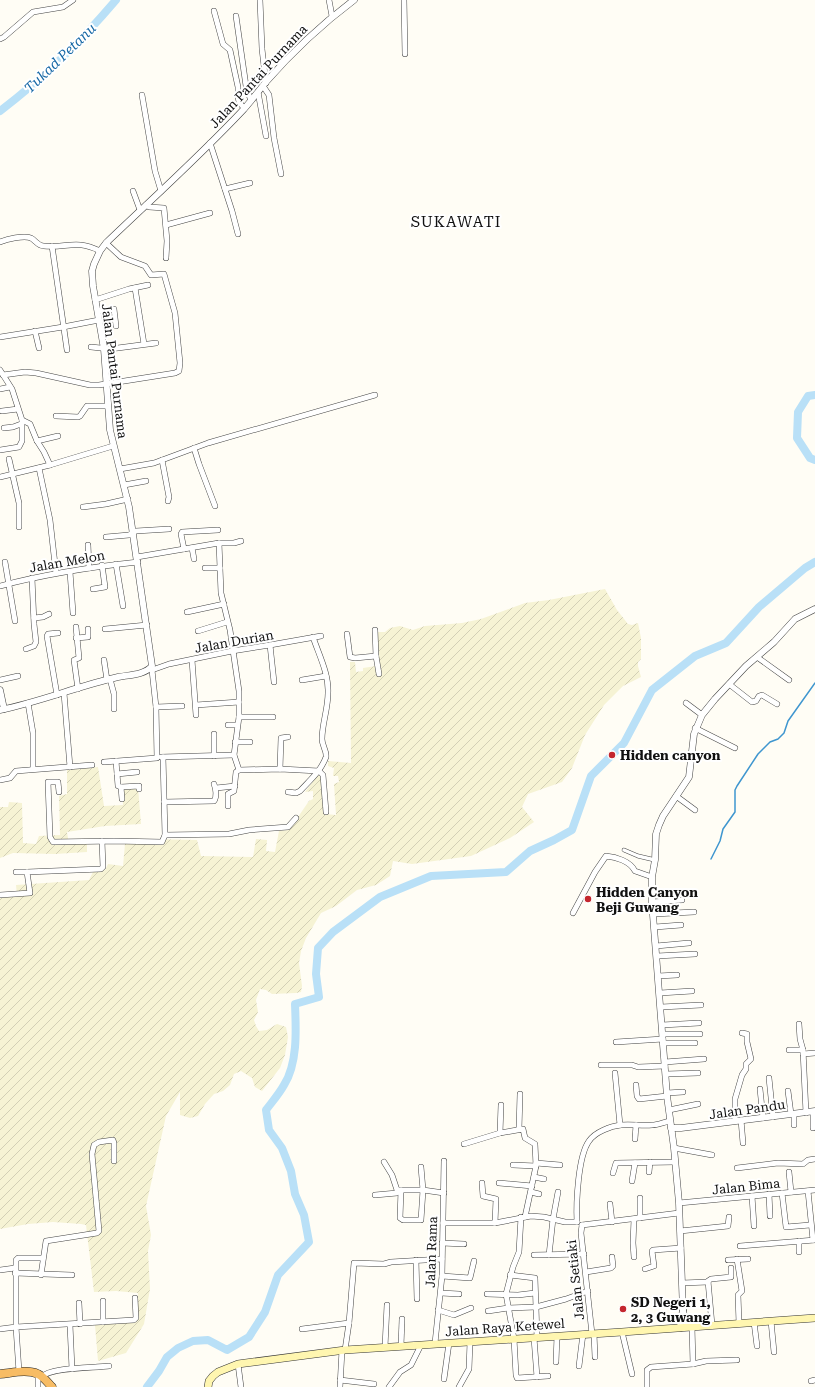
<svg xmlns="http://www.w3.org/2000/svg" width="815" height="1387" viewBox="0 0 815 1387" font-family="'Roboto Serif',serif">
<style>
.farmland{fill:url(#farmland-furrows)}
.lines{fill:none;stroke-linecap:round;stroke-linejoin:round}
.stream{stroke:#3f96cf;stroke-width:1.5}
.river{stroke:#b9e0f7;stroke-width:8}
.pedestrian-casing{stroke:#444;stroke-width:4.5}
.minor-casing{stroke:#444;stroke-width:6}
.tertiary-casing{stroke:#444;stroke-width:7}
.secondary-casing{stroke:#333;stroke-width:8}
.trunk-casing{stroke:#222;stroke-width:9}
.pedestrian{stroke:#fff;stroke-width:3.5}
.minor{stroke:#fff;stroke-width:5}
.tertiary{stroke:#fff;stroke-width:6}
.secondary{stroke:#fff6b0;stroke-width:7}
.trunk{stroke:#f7bc64;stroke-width:8}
.poi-dot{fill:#c4262e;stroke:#fff;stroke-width:1.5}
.labels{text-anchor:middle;stroke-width:4;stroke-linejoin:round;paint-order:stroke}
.street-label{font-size:13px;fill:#111;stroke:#fff}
.poi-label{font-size:13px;font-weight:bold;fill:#111;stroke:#fff;text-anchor:start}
.water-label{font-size:14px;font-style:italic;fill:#1768a6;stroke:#fff}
.quarter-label{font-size:15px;letter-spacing:1px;fill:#111;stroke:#fff}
</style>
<defs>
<pattern id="farmland-furrows" width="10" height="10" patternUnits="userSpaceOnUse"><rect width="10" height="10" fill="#f6f3d4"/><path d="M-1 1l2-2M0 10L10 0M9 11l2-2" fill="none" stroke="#d2cfb5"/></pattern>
</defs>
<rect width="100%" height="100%" fill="#fffdf5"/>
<g class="farmland">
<polygon points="605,589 617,610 628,624 632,625 638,623 641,638 641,659 638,662 638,666 641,677 623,686 604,705 585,735 572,768 562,782 528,794 522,807 534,822 510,838 471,856 412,864 393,861 390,876 376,885 357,890 336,906 321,913 306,938 301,951 299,963 302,986 301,992 296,993 272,994 266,990 260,989 256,1000 258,1012 254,1020 256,1026 259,1031 267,1030 277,1024 286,1027 288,1037 285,1055 280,1068 262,1091 255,1087 252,1078 241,1071 234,1074 230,1085 223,1091 214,1094 205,1104 198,1116 190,1118 180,1115 180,1092 166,1116 146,1206 151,1235 148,1251 150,1289 144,1324 126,1353 98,1361 95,1325 137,1322 138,1293 116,1291 94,1292 86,1225 81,1224 53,1222 28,1224 0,1229 0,897 17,895 16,885 89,880 93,872 105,870 108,864 123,866 125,844 144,844 146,839 197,840 201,856 253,857 256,839 267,840 266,851 275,852 279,831 289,830 309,801 313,799 313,791 305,792 318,775 322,778 325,814 336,815 334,784 339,782 338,776 333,776 334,768 328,766 328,761 351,763 350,662 355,662 356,672 363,671 363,668 376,666 377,632 385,632 390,628 400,626 413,630 425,626 462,623 481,619 525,603 549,600"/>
<polygon points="98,767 104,806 123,805 122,789 138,787 141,824 105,826 67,832 69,844 87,843 87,852 55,854 13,853 0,858 0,807 8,807 9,802 22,803 23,843 36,844 39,836 60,835 59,796 67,794 67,770"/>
</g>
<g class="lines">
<polyline class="stream" points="711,859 720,841 723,829 735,812 735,790 737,786 758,754 770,742 778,739 784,733 788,721 815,683"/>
<g class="river">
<path d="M0,111c41,-31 83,-72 116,-111"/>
<polyline points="815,395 808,396 798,412 797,438 810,458 815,460"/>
<path d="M147,1387l12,-16 8,-14 11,-9 15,-7 15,-1 19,10 22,-13 16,-25 13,-37 31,-33 -5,-27 -9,-21 -4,-23 -9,-23 -13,-18 -3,-20c6,-8 13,-16 18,-25 14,-22 12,-56 11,-81l24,-7 -3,-23 2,-26 15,-16 47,-35 51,-21 75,-4 24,-21 24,-11 18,-10 19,-54 33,-33 28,-53 43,-34 31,-13 33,-36 46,-39 10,-6"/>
</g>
<defs>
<polyline id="pedestrian" points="624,850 638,856 655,860"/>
<g id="minor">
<polyline points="260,0 262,49 266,83"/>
<polyline points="329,0 332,16"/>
<polyline points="404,0 405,54"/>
<polyline points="214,11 223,44 230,50 238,87 238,97 239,102 244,108"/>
<polyline points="236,16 246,86 251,101"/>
<polyline points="0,39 4,37 33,12 63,7 73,0"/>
<polyline points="263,86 269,95 274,138 281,174"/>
<polyline points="258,92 266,136"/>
<polyline points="142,95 155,171 161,191"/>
<polyline points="210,143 232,211 238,234"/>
<polyline points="225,189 250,183"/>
<polyline points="133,191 140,210"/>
<polyline points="146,205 149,207 164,208 167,241 166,258"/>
<polyline points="166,225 210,213"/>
<path d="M0,242c7,-3 24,-7 31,-4 5,3 7,8 13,8 23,2 32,-7 56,5"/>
<polyline points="52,246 67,350"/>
<polyline points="135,288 144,344"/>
<polyline points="95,300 129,289 148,285"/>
<polyline points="98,311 114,309 116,326"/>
<polyline points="35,331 39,348"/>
<polyline points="0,337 63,327 99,320"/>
<polyline points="91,347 110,349 156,343"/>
<polyline points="0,370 12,389 22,420 30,424 37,441 44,452 50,465"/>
<polyline points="3,375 25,372 36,373 90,385 99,385 175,373 179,371 180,363 175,313 164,274 151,275 145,266 121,257 106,243"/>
<polyline points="0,389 10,387"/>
<polyline points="2,411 18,409"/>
<polyline points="56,416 78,417 80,416 87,406 108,406"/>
<polyline points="4,428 13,427 21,424"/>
<polyline points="37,441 58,436"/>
<polyline points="194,448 199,464 215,506"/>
<polyline points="0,450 19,447 22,441 22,420"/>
<polyline points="9,459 19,503 19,527"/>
<polyline points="162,460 169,497 168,501"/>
<polyline points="39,468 50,520 56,573"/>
<polyline points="120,469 154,463 208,443 375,395"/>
<polyline points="0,477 50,465 113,446"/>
<polyline points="124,485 146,481"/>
<polyline points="83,507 106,504 128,499"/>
<polyline points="106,537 129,535 136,531 169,529"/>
<polyline points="219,543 221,593 230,630 239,691 239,717 234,755 239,770"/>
<polyline points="88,545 89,568"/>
<polyline points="192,548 194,559"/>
<polyline points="184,549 181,534 182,532 218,530"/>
<polyline points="137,557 219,543 234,543 241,541"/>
<polyline points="5,562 15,621"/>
<polyline points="116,564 123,606"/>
<polyline points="205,568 220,568"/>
<polyline points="70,572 73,613"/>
<path d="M0,586c45,-12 91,-19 138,-24"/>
<polyline points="93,589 105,587 102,565"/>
<polyline points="187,612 224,604"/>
<polyline points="34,618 43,617 49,614"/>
<polyline points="76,627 79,658 74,660 78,689"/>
<polyline points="105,629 147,625"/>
<polyline points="375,630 376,656 379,674"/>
<polyline points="198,631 227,622"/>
<polyline points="347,634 350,657 355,658 376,656"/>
<polyline points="76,638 88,637 88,629"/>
<polyline points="270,645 274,682"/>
<polyline points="26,649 34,646 36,642 34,624 32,578"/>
<polyline points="757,657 789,680"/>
<polyline points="104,660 107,680"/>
<polyline points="192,660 196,715"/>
<polyline points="152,670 169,664 232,651 270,645 321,636"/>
<polyline points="110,679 114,694 114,709"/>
<polyline points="0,680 18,676"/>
<polyline points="302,680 326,676"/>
<polyline points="729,684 752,702 756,701 759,696 762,695 777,704"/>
<polyline points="64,693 70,767"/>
<polyline points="57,695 47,636 48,634 58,633"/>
<polyline points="28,703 33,733 33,769"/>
<polyline points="686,703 702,715"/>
<polyline points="196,705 239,702"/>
<polyline points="156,707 182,706"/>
<polyline points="239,717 273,717"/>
<polyline points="228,725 237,725"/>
<polyline points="695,728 735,748"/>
<polyline points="214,734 214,756"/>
<polyline points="235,742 250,742"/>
<polyline points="161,757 234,755"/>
<polyline points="116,761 118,786 121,787 139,786 139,789"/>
<polyline points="104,762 157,758 156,707 152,670 151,669"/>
<polyline points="280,769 281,738 288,737"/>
<polyline points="117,774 137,772"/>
<polyline points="0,780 10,778 16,771 92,765"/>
<polyline points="121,787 122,799"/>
<polyline points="216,788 235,786"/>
<polyline points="59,792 58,782 48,782 50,837 53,842 114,841 162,842 165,835 163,757"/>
<path d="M288,792l8,1 4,-2c10,-11 21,-20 26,-34 1,-6 -4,-11 -4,-18 0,-15 6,-30 6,-46 1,-19 -9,-38 -15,-56"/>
<polyline points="676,796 695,810"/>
<path d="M164,802l50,-1c3,-4 2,-12 0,-17"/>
<polyline points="228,806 228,794 234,791 236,772 239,770 280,769 319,771 323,775 326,812"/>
<polyline points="165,835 229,834 249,830 288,827 296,818"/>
<polyline points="16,872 27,872 101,869 103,867 102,841"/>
<polyline points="0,895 30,893 27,872"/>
<polyline points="652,902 682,900"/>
<path d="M573,913l22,-41 11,-16c10,1 24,5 29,15l17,6"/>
<polyline points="654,914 694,912"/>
<polyline points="655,927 681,925"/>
<polyline points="656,946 689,943"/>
<polyline points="657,956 695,954"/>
<polyline points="658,976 677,975"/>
<polyline points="660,993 692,991"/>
<polyline points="661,1007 701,1005"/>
<polyline points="799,1024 800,1039 803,1050 806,1113"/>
<polyline points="662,1025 699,1023"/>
<polyline points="663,1034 700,1034"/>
<polyline points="616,1042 663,1039"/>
<polyline points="664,1043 695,1043"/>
<polyline points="789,1050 803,1050"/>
<polyline points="803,1054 815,1053"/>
<polyline points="665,1062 704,1059"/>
<polyline points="601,1065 632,1065 638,1067 665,1066"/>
<polyline points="615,1073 620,1125"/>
<polyline points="666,1074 698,1073"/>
<polyline points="769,1078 773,1117"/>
<polyline points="636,1085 637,1096 639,1099 667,1096"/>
<polyline points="760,1089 763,1118"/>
<polyline points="788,1091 791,1114"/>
<polyline points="667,1093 683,1092"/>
<polyline points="669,1110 698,1104"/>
<polyline points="794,1117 794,1125"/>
<polyline points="741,1120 743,1143"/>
<polyline points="735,1121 735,1099 742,1075 746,1069 746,1064 751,1059 747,1042 747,1034 742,1033"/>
<polyline points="813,1128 813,1112"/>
<polyline points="519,1129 520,1094"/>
<polyline points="500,1133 501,1105"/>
<polyline points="635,1139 636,1125"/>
<polyline points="464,1144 500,1133 523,1129 525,1138 535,1144 536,1166 525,1217"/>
<polyline points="674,1148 712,1155"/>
<polyline points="384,1162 392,1175 397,1190 423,1190 444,1193"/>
<polyline points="536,1163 560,1165"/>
<polyline points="513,1165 536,1166"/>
<polyline points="737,1168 778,1163 803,1164 808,1160 815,1159"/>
<polyline points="649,1172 650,1162"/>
<polyline points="789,1172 791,1192"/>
<polyline points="613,1173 616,1163 675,1162"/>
<polyline points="534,1177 544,1179"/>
<polyline points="632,1181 635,1163"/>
<polyline points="482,1183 483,1196 496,1199 495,1223"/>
<polyline points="499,1183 532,1186"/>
<polyline points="401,1190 400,1218 403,1220 421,1220 423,1190 421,1167"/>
<polyline points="808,1191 813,1240"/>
<polyline points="531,1192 539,1194"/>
<polyline points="782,1193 786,1227 810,1225"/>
<polyline points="769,1194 770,1216"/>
<polyline points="375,1195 397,1193 398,1190"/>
<polyline points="752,1196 754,1226"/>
<polyline points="640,1198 640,1218"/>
<polyline points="679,1203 815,1190"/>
<polyline points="610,1204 612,1222"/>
<polyline points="521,1217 519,1252 513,1267 506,1294 514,1339 516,1375 517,1378 548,1376"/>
<path d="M577,1222c-1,-19 1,-66 12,-81 6,-9 22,-15 32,-16 11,-1 21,1 31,0 6,0 12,-3 18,-4"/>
<polyline points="443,1223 495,1223 531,1216 544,1217 565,1222 577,1222"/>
<polyline points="582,1225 581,1233 592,1334"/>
<polyline points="582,1225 679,1213"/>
<polyline points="680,1231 728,1226 729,1217"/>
<polyline points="799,1241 799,1252"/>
<polyline points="442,1243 464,1244"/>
<polyline points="740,1246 815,1240"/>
<polyline points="534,1255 584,1254"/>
<polyline points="549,1255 553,1219 558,1192"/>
<polyline points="634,1257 633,1243 634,1219"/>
<polyline points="737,1259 742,1291 738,1295 739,1323"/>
<polyline points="416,1260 417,1299"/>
<polyline points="728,1260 748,1259"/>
<polyline points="645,1269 654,1266 652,1251 653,1250 681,1248"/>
<polyline points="0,1270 15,1268"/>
<polyline points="586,1272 611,1268 613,1266 612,1257"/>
<polyline points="15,1273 72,1275"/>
<polyline points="41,1275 46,1241 97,1233 99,1231 92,1154 94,1145 99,1142 113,1140 114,1143 114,1161"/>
<polyline points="510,1275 535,1278 537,1337"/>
<polyline points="442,1276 470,1278 474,1261"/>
<polyline points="682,1283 708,1282"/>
<polyline points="441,1293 459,1294"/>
<polyline points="487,1294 518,1295 535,1293"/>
<polyline points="103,1301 103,1322"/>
<polyline points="79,1303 80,1324"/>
<polyline points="438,1310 454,1315 471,1308"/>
<polyline points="488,1311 508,1308 536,1307 566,1299 588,1291"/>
<polyline points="771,1321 774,1352"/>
<polyline points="754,1322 757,1346"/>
<polyline points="70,1325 72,1369"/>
<polyline points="712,1325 708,1281 711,1279 731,1277 731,1268"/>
<polyline points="692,1327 693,1364"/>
<polyline points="0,1329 16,1327 16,1260 18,1258 43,1258"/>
<polyline points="302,1329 349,1323"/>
<polyline points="622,1332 632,1374"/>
<polyline points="594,1334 595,1357"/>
<polyline points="534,1338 537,1377"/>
<polyline points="435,1343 442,1276 444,1161"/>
<polyline points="401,1346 402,1319"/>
<polyline points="385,1347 387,1305"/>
<polyline points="345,1350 349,1323 354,1263 384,1264 391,1262 442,1259"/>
<polyline points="556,1362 557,1336"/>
<polyline points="238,1364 241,1387"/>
<polyline points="579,1366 583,1334"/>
<polyline points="19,1372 16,1327 134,1320 136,1318 135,1298"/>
<polyline points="38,1374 38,1387"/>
<path d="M42,1377c7,-10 53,-9 67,-11"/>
<polyline points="444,1379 449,1343"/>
<polyline points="340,1380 374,1384"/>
<polyline points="811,1381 815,1380"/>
<polyline points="340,1387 342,1350"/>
<polyline points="389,1387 400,1372 411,1365 421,1345"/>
<polyline points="459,1387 469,1369 470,1342"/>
<polyline points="647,1387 647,1370 651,1367 693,1364 706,1361 737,1360"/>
</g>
<g id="tertiary">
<polyline points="0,690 4,709"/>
<path d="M0,710c40,-8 78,-24 118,-33 10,-2 27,-2 34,-11l-23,-159 -19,-77 -6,-81 -11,-63 -1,-15 2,-7 6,-13 6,-8c46,-44 94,-87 138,-134 7,-8 14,-17 21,-26 27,-31 57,-59 89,-83"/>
<polyline points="671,1128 681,1128 815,1111"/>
<polyline points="687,1327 683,1311 679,1203 674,1148 667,1096 652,902 652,877 655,860 656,834 659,825 663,816 689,777 694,734 702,715 715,699 746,666 774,642 795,619 815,609"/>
<polyline points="681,1328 680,1321 683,1311"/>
</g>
<polyline id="secondary" points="208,1387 209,1381 213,1376 218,1372 238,1364 345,1350 622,1332 815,1318"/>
<path id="trunk" d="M0,1374c12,-1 27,-5 38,0 6,3 10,9 14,13"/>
</defs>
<use href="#pedestrian" class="pedestrian-casing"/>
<use href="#minor" class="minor-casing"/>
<use href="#tertiary" class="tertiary-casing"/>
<use href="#secondary" class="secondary-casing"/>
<use href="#trunk" class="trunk-casing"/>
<use href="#pedestrian" class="pedestrian"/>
<use href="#minor" class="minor"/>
<use href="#tertiary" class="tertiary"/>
<use href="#secondary" class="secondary"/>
<use href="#trunk" class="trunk"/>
</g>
<g class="poi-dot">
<circle cx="612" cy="755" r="4"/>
<circle cx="588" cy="899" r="4"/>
<circle cx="623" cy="1309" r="4"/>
</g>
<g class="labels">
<g class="street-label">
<text transform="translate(258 76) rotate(-47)" y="5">Jalan Pantai Purnama</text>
<text transform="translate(115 371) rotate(83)" y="5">Jalan Pantai Purnama</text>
<text transform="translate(67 561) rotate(-10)" y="5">Jalan Melon</text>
<text transform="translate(234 641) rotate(-10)" y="5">Jalan Durian</text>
<text transform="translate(747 1109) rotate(-8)" y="5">Jalan Pandu</text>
<text transform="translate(746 1186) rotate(-6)" y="5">Jalan Bima</text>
<text transform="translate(431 1252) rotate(-88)" y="5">Jalan Rama</text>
<text transform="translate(575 1280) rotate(-96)" y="5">Jalan Setiaki</text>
<text transform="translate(505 1327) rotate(-4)" y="5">Jalan Raya Ketewel</text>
</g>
<g class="poi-label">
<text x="620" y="760">Hidden canyon</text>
<text x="596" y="897">Hidden Canyon<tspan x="596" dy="15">Beji Guwang</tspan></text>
<text x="631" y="1307">SD Negeri 1,<tspan x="631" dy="15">2, 3 Guwang</tspan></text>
</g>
<g class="water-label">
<text transform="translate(60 58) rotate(-44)" y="5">Tukad Petanu</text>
</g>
<g class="quarter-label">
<text x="456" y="227">SUKAWATI</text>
</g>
</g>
</svg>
